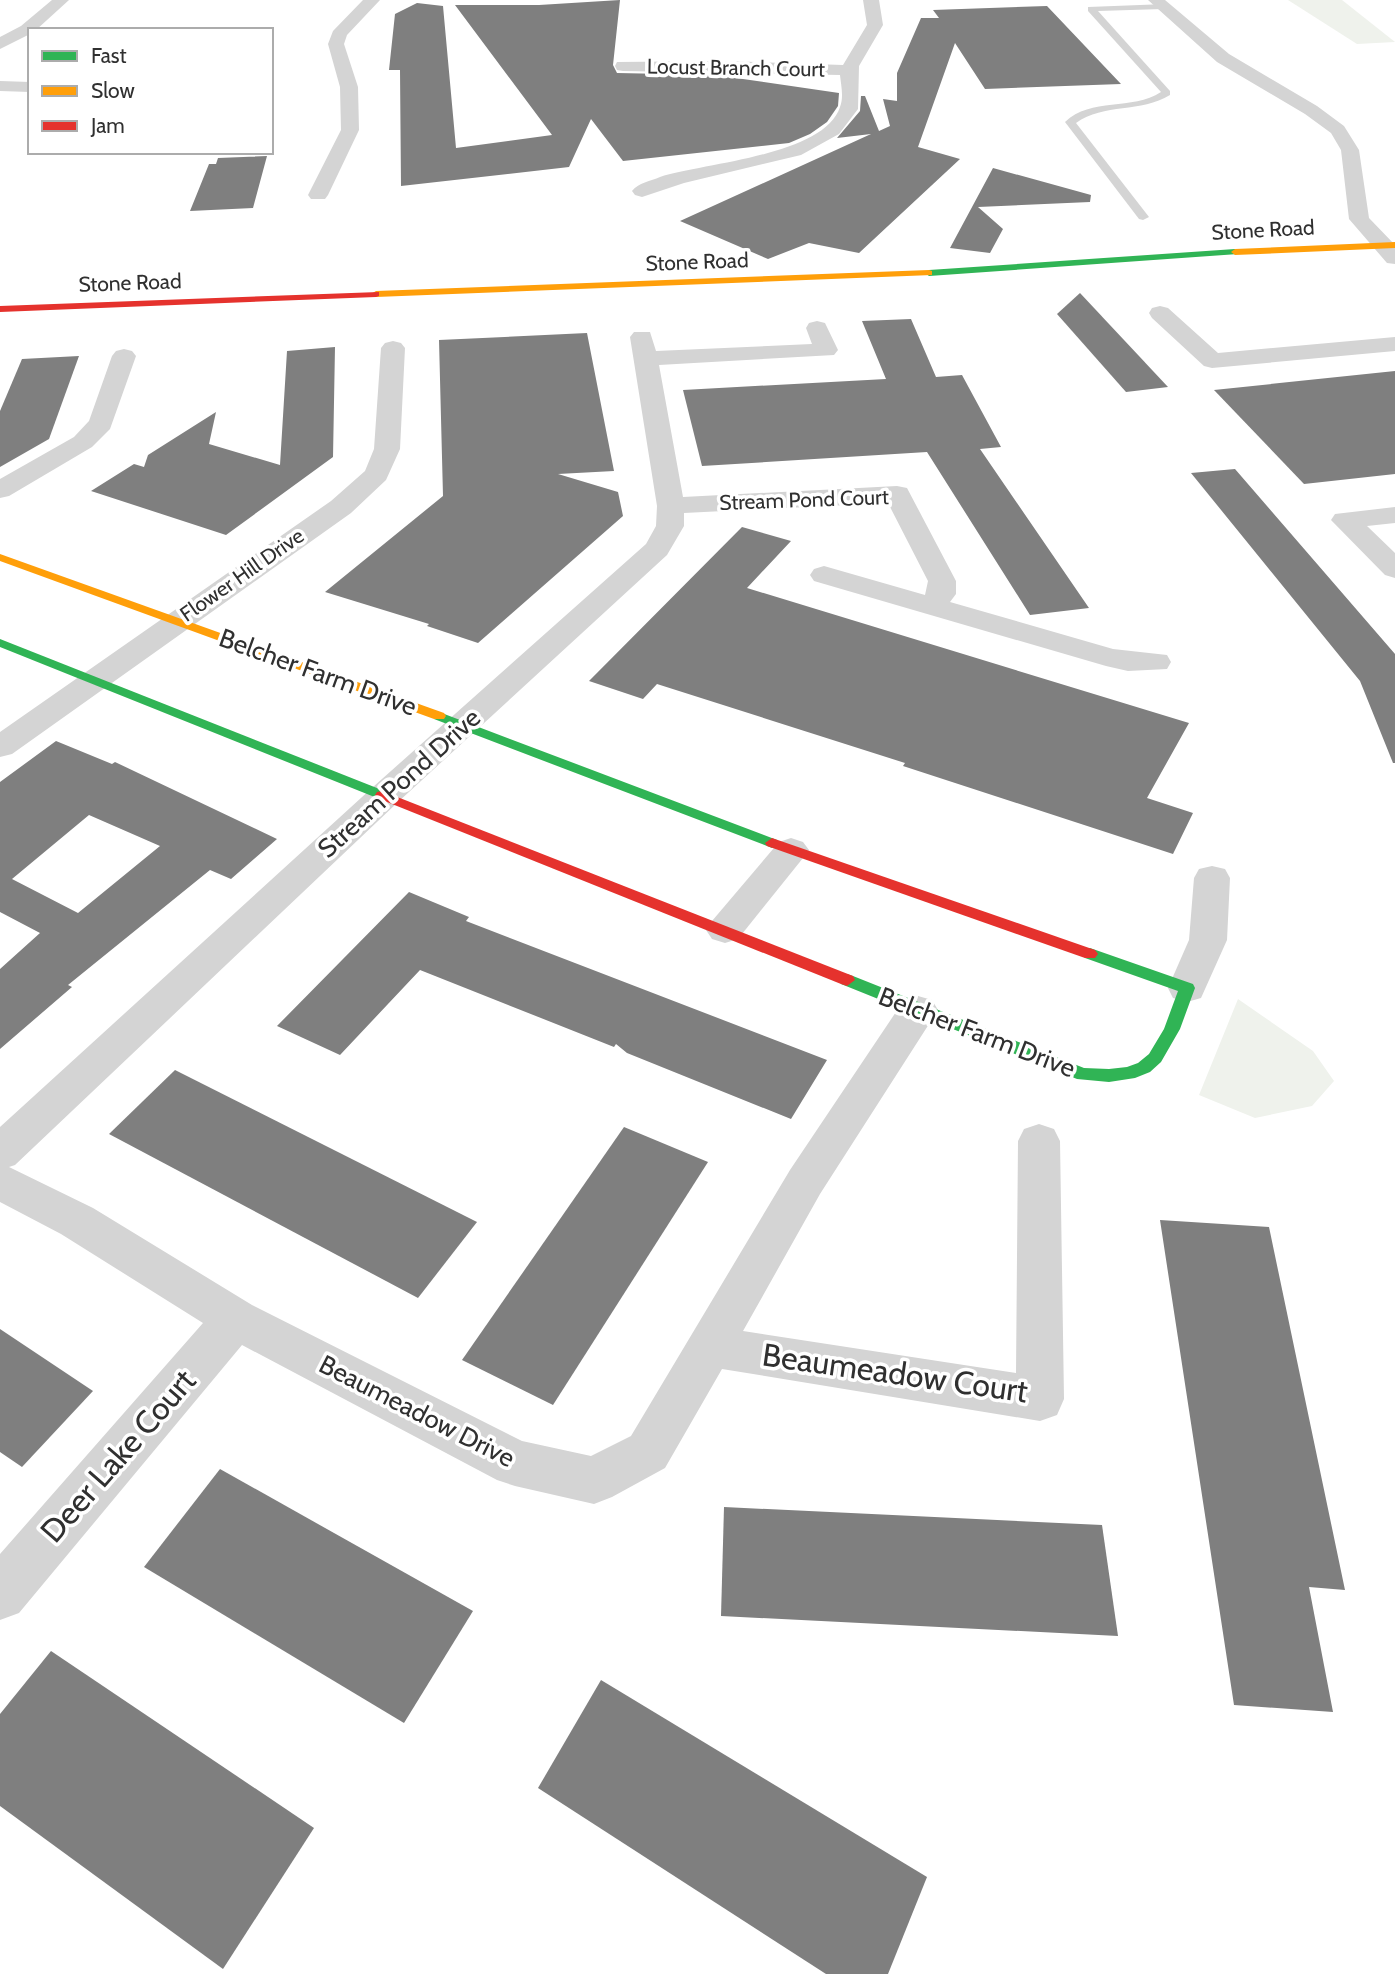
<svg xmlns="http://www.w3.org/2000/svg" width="1395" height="1974" viewBox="0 0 1395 1974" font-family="Cabin,sans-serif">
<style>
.green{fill:#eff2ec}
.building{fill:#7f7f7f;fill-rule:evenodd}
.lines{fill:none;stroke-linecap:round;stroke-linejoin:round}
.lane{fill:#d4d4d4;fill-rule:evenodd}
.street{fill:#d4d4d4;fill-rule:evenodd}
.fast{fill:#30b455;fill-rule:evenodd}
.slow{fill:#ff9f0a;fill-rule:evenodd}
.jam{fill:#e5322d;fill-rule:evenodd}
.labels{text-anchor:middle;stroke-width:7;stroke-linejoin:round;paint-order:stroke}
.far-street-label{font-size:21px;fill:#303030;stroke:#fff}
.street-label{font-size:26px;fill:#303030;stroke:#fff}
.near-street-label{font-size:32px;fill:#303030;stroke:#fff}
</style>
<rect width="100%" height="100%" fill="#fff"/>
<g class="green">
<polygon points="1288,0 1342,0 1395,42 1357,44"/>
<polygon points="1238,999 1313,1051 1334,1081 1312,1106 1255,1118 1199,1095"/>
</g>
<g class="building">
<polygon points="620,0 613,65 617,73 715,75 839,93 838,106 827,122 810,134 789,143 623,161 591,119 569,167 401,186 400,70 389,70 395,14 417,3 443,6 456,148 552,135 455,5 539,5"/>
<polygon points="1047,6 1121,84 985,89 955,43 918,147 960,159 859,253 809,243 768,259 680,221 871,134 837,138 860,111 861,96 865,96 879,131 890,126 883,99 897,101 897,73 921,18 939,18 933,10"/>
<polygon points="267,156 253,208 190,211 209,164 216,164 218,158"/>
<polygon points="993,168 1091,195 1090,202 978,207 1003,229 990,253 950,248"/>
<polygon points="1080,293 1168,387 1126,392 1057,314"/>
<polygon points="911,319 936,377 962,375 1001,447 980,449 1089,608 1030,615 927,452 702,466 683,390 886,379 862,321"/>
<polygon points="587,333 614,471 558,474 618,492 623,516 478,643 427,626 429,624 325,592 443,496 439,340"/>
<polygon points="335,347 333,457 226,535 91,491 134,464 144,467 148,455 216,412 209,444 280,465 287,351"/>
<polygon points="79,356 49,439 0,467 0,411 22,359"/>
<polygon points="1395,371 1395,474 1304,484 1214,390"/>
<polygon points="1235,469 1395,654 1395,763 1393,763 1360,681 1191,473"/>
<polygon points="742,527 791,541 747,588 1189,723 1147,798 1193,813 1173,854 903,766 905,763 657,684 643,699 589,681"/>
<path d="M56,741l56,23 3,-2 162,77 -46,40 -21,-9 -142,115 4,2 -72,62v-80l40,-36 -40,-21v-130zM89,815l71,31 -82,67 -66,-34z"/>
<polygon points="409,892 469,917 466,921 827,1060 791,1119 627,1053 616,1044 614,1047 420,970 340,1055 277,1026"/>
<polygon points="175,1070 477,1222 418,1298 109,1134"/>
<polygon points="624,1127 708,1162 553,1405 462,1360"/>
<polygon points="1160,1220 1269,1227 1345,1590 1309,1587 1333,1712 1234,1705"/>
<polygon points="0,1329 93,1391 22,1467 0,1452"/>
<polygon points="220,1469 473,1611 404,1723 144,1567"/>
<polygon points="724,1507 1102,1525 1118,1636 721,1616"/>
<polygon points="51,1651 314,1828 223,1969 0,1806 0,1714"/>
<polygon points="601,1680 927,1877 888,1974 826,1974 538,1788"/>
</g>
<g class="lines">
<path class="lane" d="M1166,4l-3,5 -65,2 72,80v4c-29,18 -66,8 -94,28l73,94 -6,3 -4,-1 -74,-97c26,-25 67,-11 96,-30l-73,-81v-4z"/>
<g class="street">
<polygon points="52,0 69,0 36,30 30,30 30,34 0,49 0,37 21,26"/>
<polygon points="363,0 380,0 347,35 344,44 358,87 359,130 328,195 325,199 311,199 308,195 341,130 340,87 328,44 333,31"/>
<path d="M863,0h16l4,25 -24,41 -1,43 -19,25 -38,21 -117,28 -42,14 -7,-2 -3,-4c6,-8 19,-10 28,-14 43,-14 164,-21 180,-70 4,-10 1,-22 0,-32l-217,-4 -6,-1 -2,-4 2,-4 106,-1 120,4 24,-40z"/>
<polygon points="1148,0 1165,0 1229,54 1317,106 1344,126 1359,150 1369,218 1395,245 1395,264 1387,263 1349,219 1341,150 1331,133 1305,114 1217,62"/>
<polygon points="0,81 30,82 30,92 0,91"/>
<polygon points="1160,306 1168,308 1218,353 1395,337 1395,351 1212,368 1204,366 1152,318 1149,313 1152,308"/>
<polygon points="817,321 825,323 838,350 834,355 659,365 683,497 897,486 907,488 956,581 956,594 950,602 1113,649 1167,655 1171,662 1167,669 1128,671 1106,666 814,581 810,575 814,569 824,566 925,595 928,581 888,503 684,513 684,526 667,555 397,803 15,1165 9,1167 93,1208 252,1305 522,1441 591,1456 631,1436 790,1170 904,1000 918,996 932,1000 938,1010 820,1194 743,1331 1016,1373 1018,1141 1024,1129 1039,1124 1054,1129 1060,1141 1064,1399 1057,1415 1040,1421 722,1369 665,1468 612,1497 594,1504 515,1486 497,1480 242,1345 19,1613 0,1620 0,1554 203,1323 61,1234 0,1202 0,1127 373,787 646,544 656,526 657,506 630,337 634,332 650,332 656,351 812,344 806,328 809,323"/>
<polygon points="393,341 401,343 405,348 400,449 386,480 351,513 12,754 0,757 0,732 331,501 365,471 374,449 381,348 385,343"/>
<polygon points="124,349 132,351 136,356 110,429 92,447 9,496 0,498 0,479 74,437 89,421 112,356 116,351"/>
<polygon points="1395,507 1395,523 1367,526 1395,553 1395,578 1385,575 1331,520 1335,514"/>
<polygon points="791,838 803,842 809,850 803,858 738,939 725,943 712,939 706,930 712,921 779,842"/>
<polygon points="1212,866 1225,869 1230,878 1227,940 1201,998 1187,1002 1173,998 1168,988 1189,940 1194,878 1199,869"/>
</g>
<g class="fast">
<polygon points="1235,249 1239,252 1238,254 929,276 925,273 929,270"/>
<polygon points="0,639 387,792 389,795 382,799 377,798 0,647"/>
<polygon points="439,712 777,840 779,843 772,848 767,846 434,719 434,713"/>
<polygon points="1090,948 1193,984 1195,988 1180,1029 1161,1062 1150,1072 1135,1078 1109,1082 1077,1079 841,984 839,980 847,974 853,976 1084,1068 1109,1069 1127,1067 1138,1063 1149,1054 1164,1029 1178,991 1085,958 1082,954 1085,950"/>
</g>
<g class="slow">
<polygon points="1395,242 1395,248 1235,255 1231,252 1235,249"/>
<polygon points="929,270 932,271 932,275 376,297 371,294 376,291"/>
<polygon points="0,554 444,713 446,716 444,719 434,719 0,561"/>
</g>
<g class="jam">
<polygon points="379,292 379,296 376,297 0,312 0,306"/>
<polygon points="382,791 853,976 855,980 847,986 841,984 377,798 375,795 377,792"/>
<polygon points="772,838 1095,950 1098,954 1095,958 1085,958 767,846 765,843"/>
</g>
</g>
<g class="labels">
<g class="far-street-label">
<text transform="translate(736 68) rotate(1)" y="7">Locust Branch Court</text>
<text transform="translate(1263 230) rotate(-3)" y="7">Stone Road</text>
<text transform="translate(697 262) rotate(-2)" y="7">Stone Road</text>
<text transform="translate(130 283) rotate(-2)" y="7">Stone Road</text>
<text transform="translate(804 500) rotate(-2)" y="7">Stream Pond Court</text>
<text transform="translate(242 575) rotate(-35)" y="7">Flower Hill Drive</text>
</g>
<g class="street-label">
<text transform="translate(318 672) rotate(20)" y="9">Belcher Farm Drive</text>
<text transform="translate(399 783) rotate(-42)" y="9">Stream Pond Drive</text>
<text transform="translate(977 1032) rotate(21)" y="9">Belcher Farm Drive</text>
<text transform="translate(417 1411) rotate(27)" y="9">Beaumeadow Drive</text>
</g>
<g class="near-street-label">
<text transform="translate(895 1373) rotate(8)" y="11">Beaumeadow Court</text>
<text transform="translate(118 1456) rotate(-49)" y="11">Deer Lake Court</text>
</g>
</g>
<rect x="28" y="28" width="245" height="126" fill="#ffffff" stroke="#acacac" stroke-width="2"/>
<rect x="42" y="51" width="35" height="10" fill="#30b455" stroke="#acacac" stroke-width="2"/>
<text x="91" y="63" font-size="21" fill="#303030">Fast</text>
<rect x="42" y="86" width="35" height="10" fill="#ff9f0a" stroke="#acacac" stroke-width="2"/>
<text x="91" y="98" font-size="21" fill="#303030">Slow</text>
<rect x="42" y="121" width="35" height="10" fill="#e5322d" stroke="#acacac" stroke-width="2"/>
<text x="91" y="133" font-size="21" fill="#303030">Jam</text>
</svg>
